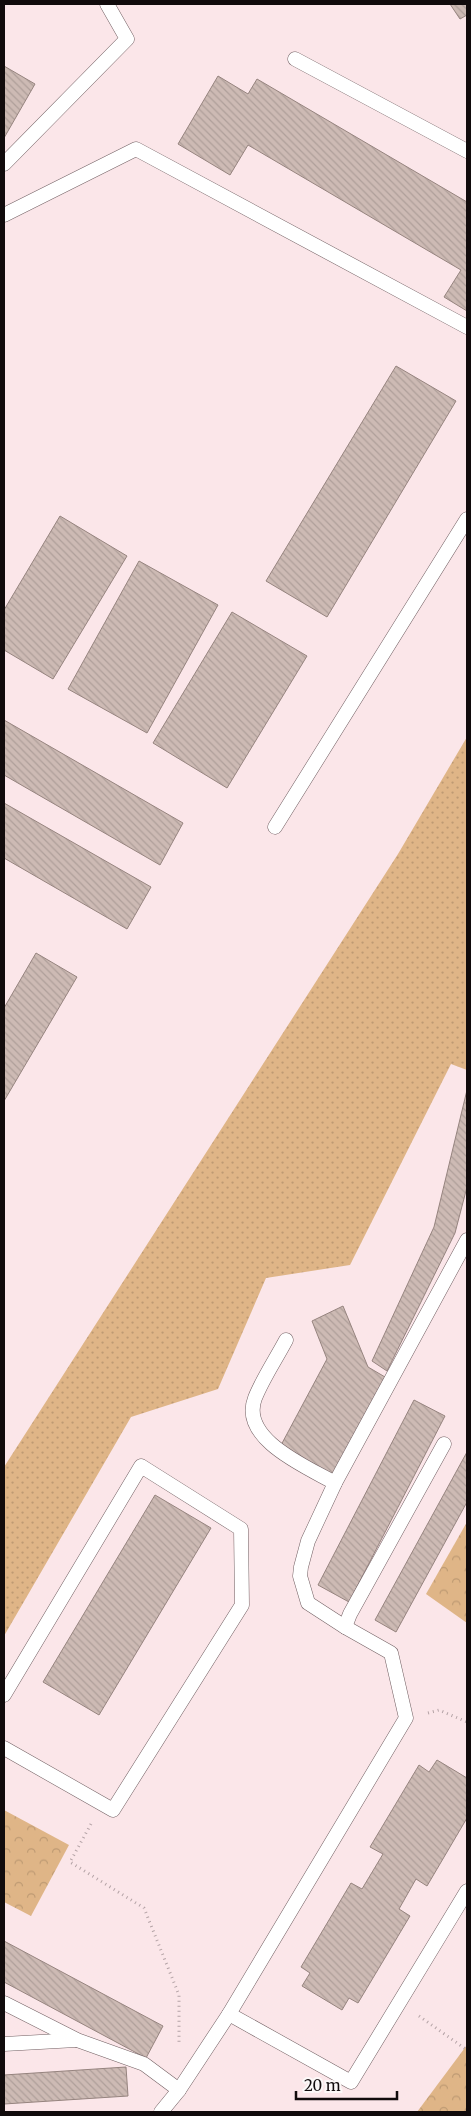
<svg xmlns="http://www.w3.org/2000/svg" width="471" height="2116" viewBox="0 0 471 2116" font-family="Merriweather,serif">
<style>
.grass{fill:url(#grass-dots)}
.forest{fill:url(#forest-crowns)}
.building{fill:url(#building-back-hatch);stroke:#96847f}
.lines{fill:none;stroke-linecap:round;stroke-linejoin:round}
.service-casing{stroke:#726063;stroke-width:15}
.path{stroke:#b4a3a6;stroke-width:3;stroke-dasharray:1 4;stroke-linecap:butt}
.service{stroke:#fff;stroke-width:14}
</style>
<defs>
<pattern id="grass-dots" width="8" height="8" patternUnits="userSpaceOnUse" patternTransform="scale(1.25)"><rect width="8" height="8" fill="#dfb587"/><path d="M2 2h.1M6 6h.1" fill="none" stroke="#be9a73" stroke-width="1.8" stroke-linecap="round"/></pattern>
<pattern id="forest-crowns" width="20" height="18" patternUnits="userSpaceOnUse" patternTransform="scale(1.25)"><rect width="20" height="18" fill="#dfb587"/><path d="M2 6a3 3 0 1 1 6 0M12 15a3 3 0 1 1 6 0" fill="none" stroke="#be9a73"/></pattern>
<pattern id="building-back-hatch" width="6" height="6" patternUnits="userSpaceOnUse" patternTransform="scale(1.25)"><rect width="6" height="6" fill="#cdbab4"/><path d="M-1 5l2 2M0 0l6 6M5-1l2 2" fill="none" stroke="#af9f9a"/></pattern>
</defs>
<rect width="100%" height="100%" fill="#fbe6e9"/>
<polygon class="grass" points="467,737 467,1070 451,1064 350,1265 266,1278 218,1389 131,1417 4,1636 4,1467 398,854"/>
<g class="forest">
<polygon points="467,1522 467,1623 426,1594"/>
<polygon points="4,1810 69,1845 31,1916 4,1902"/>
<polygon points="467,2045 467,2112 417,2112"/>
</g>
<g class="building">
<polygon points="450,4 467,4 467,15 460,19"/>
<polygon points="4,66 35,84 4,138"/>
<polygon points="218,76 248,94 257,79 467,202 467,311 444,297 461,270 248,145 230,175 178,144"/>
<polygon points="396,366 456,401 327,617 266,581"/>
<polygon points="60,516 127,556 53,679 4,650 4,610"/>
<polygon points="139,561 218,605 147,733 68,689"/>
<polygon points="232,612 307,656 227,788 153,743"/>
<polygon points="4,720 183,823 160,865 4,775"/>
<polygon points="4,803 151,887 127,929 4,858"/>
<polygon points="36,953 77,977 4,1101 4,1008"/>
<polygon points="467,1090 467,1187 455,1233 387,1371 372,1361 434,1227"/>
<polygon points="343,1306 368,1367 385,1377 334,1476 280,1447 327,1359 312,1321"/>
<polygon points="414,1400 445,1416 349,1602 318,1585"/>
<polygon points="467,1452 467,1502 396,1632 375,1620"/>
<polygon points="155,1495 211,1528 99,1715 43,1682"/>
<polygon points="437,1760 467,1778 467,1818 427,1886 416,1879 399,1909 410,1916 358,2003 349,1998 342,2010 302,1986 310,1973 301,1967 351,1883 362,1889 383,1854 370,1847 419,1765 429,1772"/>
<polygon points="4,1941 163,2026 146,2058 4,1982"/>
<polygon points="126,2067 128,2096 4,2104 4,2075"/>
</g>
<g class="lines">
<defs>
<g id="service">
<polyline points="295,59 467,151"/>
<polyline points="4,164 127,39 107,4"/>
<polyline points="4,215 136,149 467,327"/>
<polyline points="275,827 467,519"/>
<path d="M286,1340c-10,19 -23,38 -31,58 -16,41 52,69 80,85"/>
<polyline points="345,1627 350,1614 444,1444"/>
<polyline points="4,1695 141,1466 241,1529 242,1605 113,1810 4,1748"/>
<polyline points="4,2003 77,2040 144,2064 179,2090"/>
<polyline points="229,2014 406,1718 391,1653 345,1627 308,1603 300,1576 301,1567 308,1541 335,1483 467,1240"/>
<polyline points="4,2044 76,2040"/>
<polyline points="161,2112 179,2090 229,2014 351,2082 467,1891"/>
</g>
</defs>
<use href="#service" class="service-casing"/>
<g class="path">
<polyline points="428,1713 439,1710 467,1722"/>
<polyline points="91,1824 70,1862 144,1908 179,1995 179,2042"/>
<polyline points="419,2016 467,2050"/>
</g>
<use href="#service" class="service"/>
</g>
<rect width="471" height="2116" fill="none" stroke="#110b0c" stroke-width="10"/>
<path d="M296 2091v8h101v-8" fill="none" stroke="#110b0c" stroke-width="2.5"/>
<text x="304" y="2091" font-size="15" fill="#110b0c" stroke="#fcf8f8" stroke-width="4" paint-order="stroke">20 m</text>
</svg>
